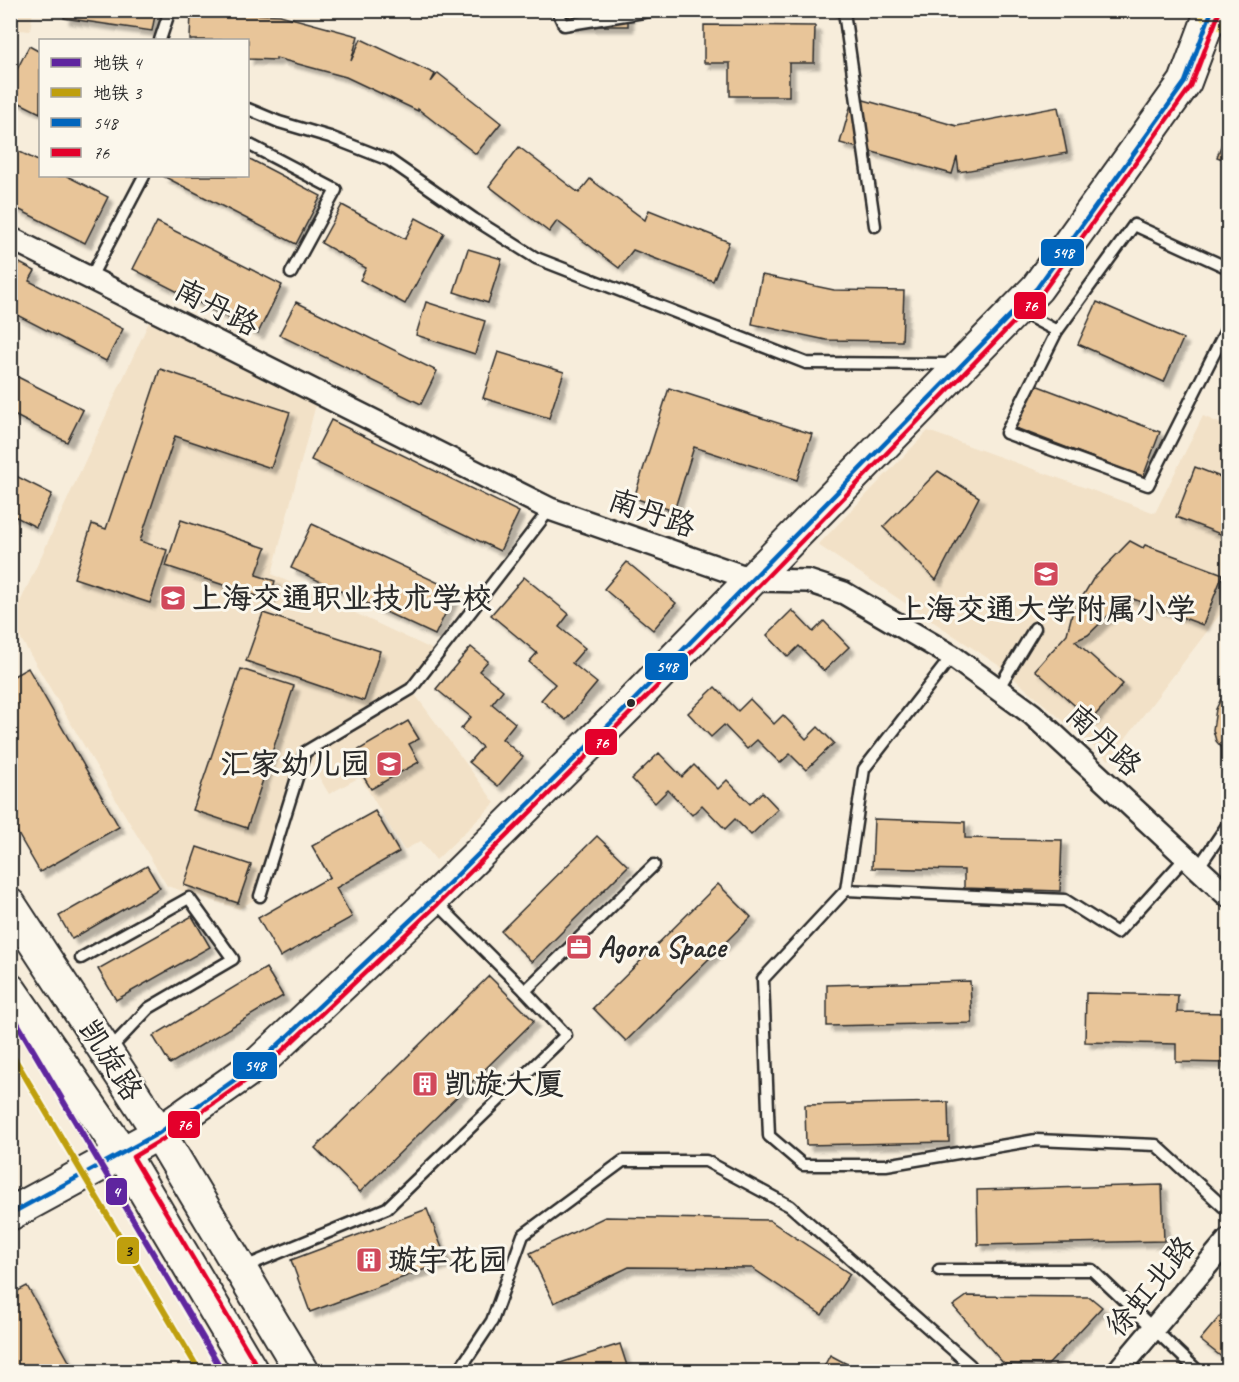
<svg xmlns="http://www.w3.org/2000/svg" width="1239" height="1382" viewBox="0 0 1239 1382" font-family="Caveat,'LXGW WenKai TC',sans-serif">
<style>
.built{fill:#f2e1c7}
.building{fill:#e8c599;stroke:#2b2b2b;stroke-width:1.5;filter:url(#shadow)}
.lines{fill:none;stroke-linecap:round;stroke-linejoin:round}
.lane-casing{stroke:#2b2b2b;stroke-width:15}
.street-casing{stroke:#2b2b2b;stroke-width:26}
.secondary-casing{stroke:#2b2b2b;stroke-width:36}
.primary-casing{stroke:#2b2b2b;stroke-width:38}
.lane{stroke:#fbf7ec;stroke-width:10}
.street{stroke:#fbf7ec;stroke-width:21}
.secondary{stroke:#fbf7ec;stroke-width:32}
.primary{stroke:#f9e181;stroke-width:33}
.bus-1-casing{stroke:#fbf7ec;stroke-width:9}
.bus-2-casing{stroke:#fbf7ec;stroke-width:9}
.bus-1{stroke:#0065bd;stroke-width:4.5}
.bus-2{stroke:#e4002b;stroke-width:4.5}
.metro-1-casing{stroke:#fbf7ec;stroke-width:10}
.metro-2-casing{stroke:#fbf7ec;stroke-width:10}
.metro-1{stroke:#5f259f;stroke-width:6}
.metro-2{stroke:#bf9f0d;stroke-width:6}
.bus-dot{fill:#2b2b2b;stroke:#fbf7ec;stroke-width:2}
.labels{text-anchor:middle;stroke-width:6;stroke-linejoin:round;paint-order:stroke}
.street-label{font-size:30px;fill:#2b2b2b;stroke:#fbf7ec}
.poi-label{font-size:30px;font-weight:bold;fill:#2b2b2b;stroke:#fbf7ec;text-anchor:start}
.line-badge{stroke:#fbf7ec;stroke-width:2}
.badge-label{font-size:16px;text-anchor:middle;font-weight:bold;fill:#fff}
.pale-badge-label{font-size:16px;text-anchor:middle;font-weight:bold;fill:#111}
</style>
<defs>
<filter id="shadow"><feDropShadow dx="5.5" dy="5.5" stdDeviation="1.5" flood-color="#0004"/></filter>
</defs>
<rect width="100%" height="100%" fill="#f7eddb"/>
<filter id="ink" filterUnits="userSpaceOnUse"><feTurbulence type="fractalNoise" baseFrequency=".0167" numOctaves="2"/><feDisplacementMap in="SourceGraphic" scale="12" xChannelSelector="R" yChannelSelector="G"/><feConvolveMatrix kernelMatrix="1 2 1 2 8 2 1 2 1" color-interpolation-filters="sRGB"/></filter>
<g filter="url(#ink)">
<g class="built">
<polygon points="10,11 33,11 30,31 11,29"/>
<polygon points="149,322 316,404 272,574 440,653 411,689 495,803 436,860 421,841 404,850 360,777 329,794 305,753 260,896 239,909 167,886 11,622"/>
<polygon points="1203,416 1228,427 1228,604 1109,760 998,665 818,545 928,431 1155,513"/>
</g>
<g class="building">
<polygon points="65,10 156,10 152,31 64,18"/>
<rect x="569" y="10" width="59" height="16"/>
<polygon points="191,12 280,15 358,36 351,61 361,39 435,74 431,82 438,73 501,123 476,154 418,109 418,111 346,77 276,58 276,60 248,59 248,40 190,40"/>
<polygon points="704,25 815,26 814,63 789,63 789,96 730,96 730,63 704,63"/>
<polygon points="29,46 40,52 40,113 10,98 10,83"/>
<polygon points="853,97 957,126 1058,107 1067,153 959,172 957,157 952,174 840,143"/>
<polygon points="1228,127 1228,161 1217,157"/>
<polygon points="10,147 40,162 40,176 67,176 108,197 85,243 10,205"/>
<polygon points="519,147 579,193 590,179 645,220 649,210 729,242 713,281 633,250 619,268 557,221 549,232 489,186"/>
<polygon points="248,158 321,196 296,244 163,176 248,176"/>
<polygon points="342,205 405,239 416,218 444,233 405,304 360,280 366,268 321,243"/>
<polygon points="157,222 282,285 258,333 133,269"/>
<polygon points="468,249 502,259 488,303 454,292"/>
<polygon points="10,258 35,271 29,281 123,329 106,361 13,313 16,306 10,303"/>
<polygon points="762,275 834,290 904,291 902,341 826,340 752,324"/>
<polygon points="296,302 437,371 421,404 279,335"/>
<polygon points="426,302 485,321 475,354 416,335"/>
<polygon points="1097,302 1183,339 1164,382 1078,344"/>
<polygon points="498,352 564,372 549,418 483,398"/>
<polygon points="160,369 290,412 271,468 175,436 140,541 167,550 150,603 74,578 92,524 106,529"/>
<polygon points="10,373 83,410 67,442 10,413"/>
<polygon points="1025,381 1160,432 1143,477 1008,425"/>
<polygon points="669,388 812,434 797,480 694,447 674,511 634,498"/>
<polygon points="331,420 519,512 500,551 311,460"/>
<polygon points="1195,467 1228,480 1228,537 1176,517"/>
<polygon points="938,471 979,497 936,580 883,527"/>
<polygon points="10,473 52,494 36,527 10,514"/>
<polygon points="181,520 266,548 256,575 275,581 269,600 166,566"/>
<polygon points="312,524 456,591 435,635 291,568"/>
<polygon points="1130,541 1143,548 1145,545 1223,574 1203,625 1125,596 1114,610 1088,635 1075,641 1123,684 1091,720 1035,670 1067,634 1072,614 1093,579"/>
<polygon points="627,562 676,603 653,630 604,589"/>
<polygon points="524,577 569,614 559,627 585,648 572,663 597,683 566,720 541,700 555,684 529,662 537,653 491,615"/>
<polygon points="792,610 813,632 824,621 849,647 824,671 799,646 788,657 767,635"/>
<polygon points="263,613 380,651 364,701 246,661"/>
<polygon points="471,647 488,661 479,671 503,690 492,704 515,723 502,739 523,757 498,786 469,762 482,747 461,729 471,717 436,689"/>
<polygon points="28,668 119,827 40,872 10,820 10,678"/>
<polygon points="241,669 294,686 247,828 193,810"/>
<polygon points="715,687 738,711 750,699 774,724 783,715 806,739 818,727 834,743 806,770 790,754 780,763 757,740 747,749 724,725 711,737 688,713"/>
<polygon points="1228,693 1228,755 1216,741 1213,730 1216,709 1221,699"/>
<polygon points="408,721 419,739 409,744 419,762 371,789 350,755"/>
<polygon points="659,753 682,777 694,765 718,789 727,780 750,804 762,792 778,809 751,835 735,819 725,829 702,805 692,815 668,790 655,803 632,779"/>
<polygon points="375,811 399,852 336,888 352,917 280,957 258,918 330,877 312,846"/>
<polygon points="874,819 965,822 965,838 1062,840 1060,891 964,888 964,870 872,868"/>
<polygon points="597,836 628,866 532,962 501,931"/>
<polygon points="197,847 251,865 238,903 184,885"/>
<polygon points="147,866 160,888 72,939 59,916"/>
<polygon points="718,884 751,917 626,1041 593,1008"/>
<polygon points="192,916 210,947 116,1000 98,969"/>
<polygon points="266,968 283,996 170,1064 153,1036"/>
<polygon points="489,976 534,1021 360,1192 315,1148"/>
<polygon points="970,981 972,1023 827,1026 827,985"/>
<polygon points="1086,993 1178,995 1177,1012 1228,1013 1228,1063 1176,1062 1176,1044 1085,1042"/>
<polygon points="948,1102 949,1142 806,1145 805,1105"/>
<polygon points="1162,1185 1164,1241 978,1245 977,1190"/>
<polygon points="427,1209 447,1261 310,1312 291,1260"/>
<polygon points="605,1217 769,1220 850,1274 822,1315 752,1268 629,1267 554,1303 530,1253"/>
<polygon points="27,1286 75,1372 14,1372 10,1366 10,1295"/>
<polygon points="967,1296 1090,1297 1102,1307 1048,1365 1004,1364 953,1306"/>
<polygon points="1221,1315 1228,1320 1228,1362 1200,1340"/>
<polygon points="620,1344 629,1372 532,1372"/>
<polygon points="830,1355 862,1372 821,1372"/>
</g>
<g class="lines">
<defs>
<g id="lane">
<polyline points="557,10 564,25 656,10"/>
<polyline points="839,10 844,12 875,226"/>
<polyline points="160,40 170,10"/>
<polyline points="248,109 279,122 330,137 389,160 474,219 536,258 806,363 953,364"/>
<polyline points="248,144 336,190 291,273"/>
<polyline points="1228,268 1134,225 1057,331 1006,433 1148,485 1228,326"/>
<polyline points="91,277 144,176"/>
<polyline points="1019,311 1057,331"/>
<polyline points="952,656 864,769 846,890 1065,900 1117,933 1186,857"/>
<polyline points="998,689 1035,628"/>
<polyline points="1198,868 1228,824"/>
<polyline points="846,890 763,979 769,1136 803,1165 886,1165 1036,1140 1156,1145 1228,1211"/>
<polyline points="260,896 305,752 411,689 550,509"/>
<polyline points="81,958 189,898 233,959 149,1008 109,1050"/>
<polyline points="525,991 654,865"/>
<polyline points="242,1268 387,1208 566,1035 525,991 435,901"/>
<polyline points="939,1270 1092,1270 1199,1372"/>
<polyline points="458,1372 492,1321 523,1235 623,1161 706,1161 790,1206 970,1365 972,1372"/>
</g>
<g id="street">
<polyline points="10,238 550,509 754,580 808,581 844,593 952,656 1032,714 1228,896"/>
<polyline points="1117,1372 1228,1240"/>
</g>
<g id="secondary">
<polyline points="10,905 159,1133 302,1372"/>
<polyline points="10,990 123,1154 252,1372"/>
<polyline points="10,1214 159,1133 260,1062 433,899 630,704 1037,288 1185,82 1212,10"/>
</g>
<polyline id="primary" points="1214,10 1228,16"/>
</defs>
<use href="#lane" class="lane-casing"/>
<use href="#street" class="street-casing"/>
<use href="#secondary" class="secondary-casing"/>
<use href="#primary" class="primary-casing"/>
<use href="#lane" class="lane"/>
<use href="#street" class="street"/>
<use href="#secondary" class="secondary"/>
<use href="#primary" class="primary"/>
<defs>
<polyline id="bus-1" points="10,1214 159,1133 260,1062 433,899 630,704 1037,288 1185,82 1212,10"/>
<polyline id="bus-2" points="258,1368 133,1157 163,1139 265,1067 438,904 759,585 1042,293 1191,86 1219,13"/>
</defs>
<use href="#bus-1" class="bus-1-casing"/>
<use href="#bus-2" class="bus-2-casing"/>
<use href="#bus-1" class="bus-1"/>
<use href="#bus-2" class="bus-2"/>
<defs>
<polyline id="metro-1" points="10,1011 223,1372"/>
<polyline id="metro-2" points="10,1051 200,1372"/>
</defs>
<use href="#metro-1" class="metro-1-casing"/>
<use href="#metro-2" class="metro-2-casing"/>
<use href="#metro-1" class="metro-1"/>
<use href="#metro-2" class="metro-2"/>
</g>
</g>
<defs>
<symbol id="school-square" viewBox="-11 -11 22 22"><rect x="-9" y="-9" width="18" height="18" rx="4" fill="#d1495b" stroke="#fbf7ec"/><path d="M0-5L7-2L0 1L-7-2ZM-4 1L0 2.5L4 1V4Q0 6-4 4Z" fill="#fff"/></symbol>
<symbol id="office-square" viewBox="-11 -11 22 22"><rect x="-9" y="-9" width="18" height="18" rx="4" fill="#d1495b" stroke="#fbf7ec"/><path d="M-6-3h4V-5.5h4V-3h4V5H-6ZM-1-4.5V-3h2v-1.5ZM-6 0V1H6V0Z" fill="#fff"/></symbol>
<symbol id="building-square" viewBox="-11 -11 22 22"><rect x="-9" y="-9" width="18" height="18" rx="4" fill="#d1495b" stroke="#fbf7ec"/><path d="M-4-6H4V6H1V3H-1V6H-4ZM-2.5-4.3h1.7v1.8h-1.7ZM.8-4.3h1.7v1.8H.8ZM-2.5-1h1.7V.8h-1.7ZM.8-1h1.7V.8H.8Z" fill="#fff"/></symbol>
</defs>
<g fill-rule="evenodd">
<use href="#school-square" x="1031" y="559" width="30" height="30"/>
<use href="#school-square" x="158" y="583" width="30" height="30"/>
<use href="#school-square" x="374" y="749" width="30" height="30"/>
<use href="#office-square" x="564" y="932" width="30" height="30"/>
<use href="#building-square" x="410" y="1069" width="30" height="30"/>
<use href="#building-square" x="354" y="1245" width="30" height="30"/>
</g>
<circle class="bus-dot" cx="631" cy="703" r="5"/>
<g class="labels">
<g class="street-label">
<text transform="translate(217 307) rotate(27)" y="10">南丹路</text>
<text transform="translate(652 513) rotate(19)" y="10">南丹路</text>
<text transform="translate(1104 740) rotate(43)" y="10">南丹路</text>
<text transform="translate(111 1060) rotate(57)" y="10">凯旋路</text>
<text transform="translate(1150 1286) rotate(-50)" y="10">徐虹北路</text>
</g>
<g class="poi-label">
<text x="192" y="608">上海交通职业技术学校</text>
<text x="1046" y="619" text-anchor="middle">上海交通大学附属小学</text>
<text x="370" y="774" text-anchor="end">汇家幼儿园</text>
<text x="598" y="957">Agora Space</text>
<text x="444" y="1094">凯旋大厦</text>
<text x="388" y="1270">璇宇花园</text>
</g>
</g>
<g class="line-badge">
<rect x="1040" y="238" width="45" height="29" rx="6" fill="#0065bd"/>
<rect x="1013" y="291" width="34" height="29" rx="6" fill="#e4002b"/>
<rect x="644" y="652" width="45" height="29" rx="6" fill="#0065bd"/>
<rect x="584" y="728" width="34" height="28" rx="6" fill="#e4002b"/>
<rect x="232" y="1051" width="46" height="29" rx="6" fill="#0065bd"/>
<rect x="167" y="1110" width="34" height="29" rx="6" fill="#e4002b"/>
<rect x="105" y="1177" width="23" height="29" rx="6" fill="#5f259f"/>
<rect x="116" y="1236" width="24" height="29" rx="6" fill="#bf9f0d"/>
</g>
<g class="badge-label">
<text x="1063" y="258">548</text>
<text x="1030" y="311">76</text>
<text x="667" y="672">548</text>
<text x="601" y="748">76</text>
<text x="255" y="1071">548</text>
<text x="184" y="1130">76</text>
<text x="116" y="1197">4</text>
</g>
<g class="pale-badge-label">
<text x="128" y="1256">3</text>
</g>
<rect width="1239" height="1382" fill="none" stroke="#fbf7ec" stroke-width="36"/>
<rect x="18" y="18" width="1203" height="1346" fill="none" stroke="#2b2b2b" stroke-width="2" filter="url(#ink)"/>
<rect x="39" y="39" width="210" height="138" fill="#fbf7ec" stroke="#a8a59f" stroke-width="1.5"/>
<rect x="51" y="58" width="30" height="9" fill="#5f259f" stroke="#a8a59f" stroke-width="1.5"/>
<text x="93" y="69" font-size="18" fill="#2b2b2b">地铁 4</text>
<rect x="51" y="88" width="30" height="9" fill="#bf9f0d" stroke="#a8a59f" stroke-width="1.5"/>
<text x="93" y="99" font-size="18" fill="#2b2b2b">地铁 3</text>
<rect x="51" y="118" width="30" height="9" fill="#0065bd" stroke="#a8a59f" stroke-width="1.5"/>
<text x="93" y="129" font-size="18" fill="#2b2b2b">548</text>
<rect x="51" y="148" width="30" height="9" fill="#e4002b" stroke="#a8a59f" stroke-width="1.5"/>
<text x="93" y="159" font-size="18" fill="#2b2b2b">76</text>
</svg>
